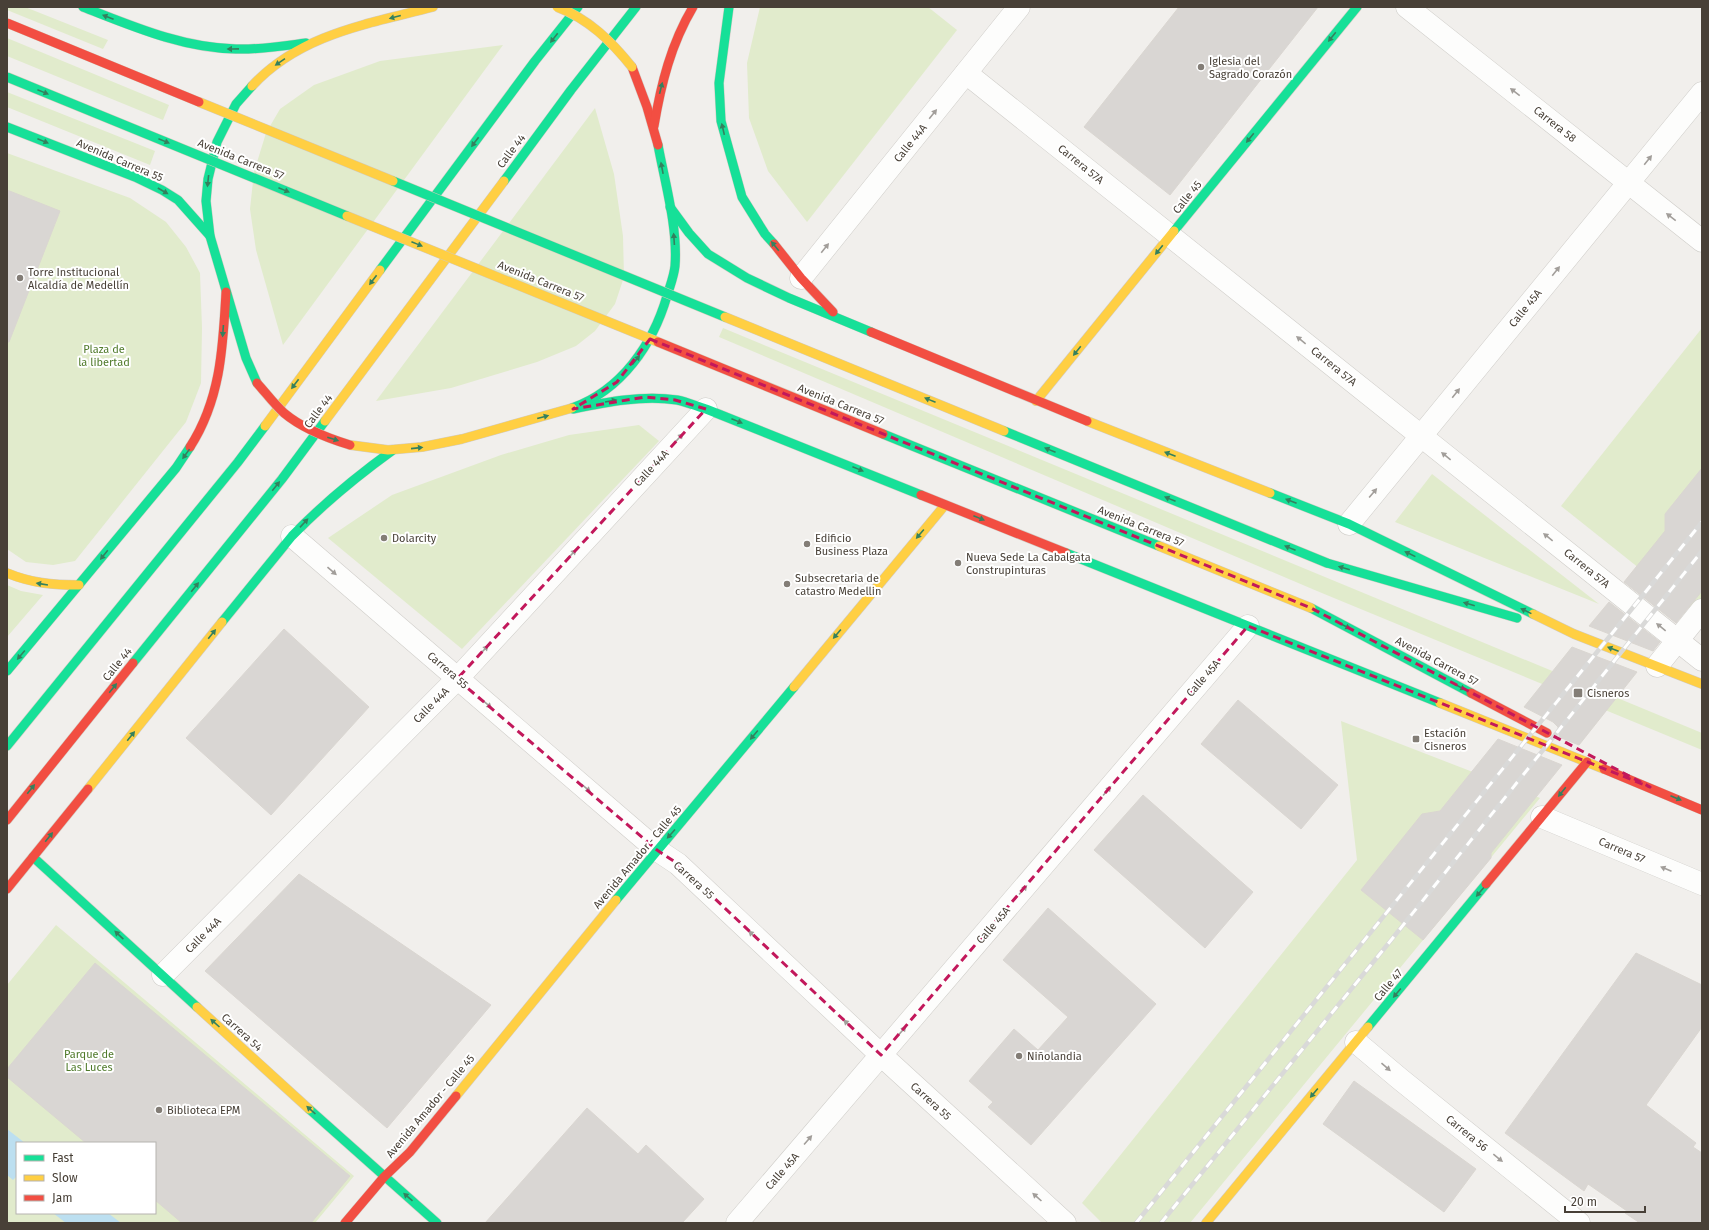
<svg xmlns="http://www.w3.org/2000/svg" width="1709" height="1230" viewBox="0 0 1709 1230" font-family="'Fira Sans',sans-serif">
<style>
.green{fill:#e1ebcc;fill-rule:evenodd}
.water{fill:#bcdff0}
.building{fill:#d9d6d3;stroke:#dad6d1}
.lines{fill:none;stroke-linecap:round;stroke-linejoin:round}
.street-casing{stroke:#cfcdc9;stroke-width:23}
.fast-casing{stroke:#d1cbc3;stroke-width:10}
.slow-casing{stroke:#d1cbc3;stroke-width:10}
.jam-casing{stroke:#d1cbc3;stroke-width:10}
.street{stroke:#fdfdfc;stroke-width:22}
.fast{stroke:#16e098;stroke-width:9}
.slow{stroke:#ffcf43;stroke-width:9}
.jam{stroke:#f24e42;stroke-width:9}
.rail-casing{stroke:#d9d9d8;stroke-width:4.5}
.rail{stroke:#fff;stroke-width:3;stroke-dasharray:9;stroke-linecap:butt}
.fast-bridge-casing{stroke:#d3cab9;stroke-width:10;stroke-linecap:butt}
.slow-bridge-casing{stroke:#d3cab9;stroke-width:10;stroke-linecap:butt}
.jam-bridge-casing{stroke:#d3cab9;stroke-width:10;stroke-linecap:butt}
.fast-bridge{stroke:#16e098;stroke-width:9}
.slow-bridge{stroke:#ffcf43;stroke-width:9}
.jam-bridge{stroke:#f24e42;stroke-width:9}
.oneway{fill:#34805e}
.oneway2{fill:#a29e9a}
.marked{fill:none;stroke:#c2185b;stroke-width:3;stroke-dasharray:8 5;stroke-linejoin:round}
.poi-dot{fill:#837d76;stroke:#fff;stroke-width:1.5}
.labels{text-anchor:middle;stroke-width:4;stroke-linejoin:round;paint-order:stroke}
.poi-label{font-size:11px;fill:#484037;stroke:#fff;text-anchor:start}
.street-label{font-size:11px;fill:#484037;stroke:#fff}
.park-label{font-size:11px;fill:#4f7a2a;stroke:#fff}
</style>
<rect width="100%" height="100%" fill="#f1efec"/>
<g class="green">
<polygon points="7,7 25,7 108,40 103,49 7,10"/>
<polygon points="760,7 928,7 957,30 807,222 768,171 749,118 747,63"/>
<polygon points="7,38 169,105 163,120 7,56"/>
<polygon points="503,45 283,345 256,250 250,209 254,172 266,133 280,109 314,85 380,61"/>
<polygon points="7,92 155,151 150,165 7,107"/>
<polygon points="595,108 614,174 623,236 624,277 615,304 595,331 576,346 537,362 451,388 376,401"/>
<polygon points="7,153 130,198 166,222 186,247 200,273 202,328 201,383 186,422 75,561 53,565 26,562 7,549"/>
<polygon points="723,328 1702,733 1702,750 1317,591 719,337"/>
<polygon points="1702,328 1702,601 1693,611 1561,506"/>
<polygon points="639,425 659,441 462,649 328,538 392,495 501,455 569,435"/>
<polygon points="1432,474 1599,604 1395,522"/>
<polygon points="7,585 21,591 43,595 7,637"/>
<polygon points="1341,721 1540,798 1190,1223 1102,1223 1082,1203 1357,860"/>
<path d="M56,925l298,251 -39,47h-308v-238zM17,1143h138v70h-138z"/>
</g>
<g class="water">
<polygon points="7,1129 25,1143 17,1143 17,1176 13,1180 7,1175"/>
<polygon points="53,1213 108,1213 121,1223 66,1223"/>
</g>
<g class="building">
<polygon points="1179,7 1318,7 1170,195 1084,127"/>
<polygon points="7,190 60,211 9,342 7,342"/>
<polygon points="1702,468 1702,591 1676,623 1624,582 1665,531 1665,514"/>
<polygon points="1609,602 1660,642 1653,651 1589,626"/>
<polygon points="284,629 369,707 271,815 186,738"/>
<polygon points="1572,647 1637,672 1579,745 1559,737 1559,732 1558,727 1553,722 1524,707"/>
<polygon points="1238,700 1338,785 1301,829 1201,744"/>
<polygon points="1498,739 1562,765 1491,853 1491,858 1423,940 1361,890 1422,814 1440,811"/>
<polygon points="1143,795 1253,892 1205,948 1094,850"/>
<polygon points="299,874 491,1005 387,1128 205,971"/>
<polygon points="1048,908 1156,1004 1031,1145 988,1107 993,1102 969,1081 1014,1029 1038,1050 1068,1017 1003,960"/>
<polygon points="1636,953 1702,985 1702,1027 1646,1105 1696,1143 1693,1147 1702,1153 1702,1223 1640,1223 1625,1213 1627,1211 1588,1184 1584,1191 1505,1133"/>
<polygon points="95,963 350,1176 311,1223 182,1223 155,1200 155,1143 86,1143 7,1077 7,1069"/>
<polygon points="1354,1081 1476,1169 1444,1212 1323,1124"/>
<polygon points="587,1108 638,1154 646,1145 704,1199 682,1223 485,1223"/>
</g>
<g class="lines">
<defs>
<g id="street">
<polyline points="1407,7 1702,241"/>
<polyline points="966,73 1702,660"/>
<polyline points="801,278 1019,7"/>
<polyline points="1349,524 1702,93"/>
<polyline points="292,536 657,850 678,864 881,1055 1065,1223"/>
<polyline points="1657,666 1702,610"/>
<polyline points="1542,817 1702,884"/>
<polyline points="163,975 457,679 706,409"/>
<polyline points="1356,1042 1400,1079 1579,1223"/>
<polyline points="737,1223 1248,626"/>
</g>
<g id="fast">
<path d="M83,7c49,19 99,41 153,42 23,1 47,-3 70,-6"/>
<polyline points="729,7 719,83 721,121 742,197 765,234 774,244"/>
<polyline points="252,86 236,104 217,142 208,179 206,201 210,236 246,358 257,383"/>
<polyline points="7,127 135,177 162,190 178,200 210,236"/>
<polyline points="504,181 571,90 636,7"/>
<polyline points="670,207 689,233 708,254 747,278 789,298 871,332"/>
<polyline points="1174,231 1357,7"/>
<polyline points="380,270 535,61 578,7"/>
<path d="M572,408c50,-18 81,-64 95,-112 3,-10 7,-20 8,-30 3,-38 -10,-83 -17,-121"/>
<path d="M573,409c34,-7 69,-14 104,-9 10,2 19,6 29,9l215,86"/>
<polyline points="1270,493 1349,524 1533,614"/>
<polyline points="1066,553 1440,703"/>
<polyline points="1327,563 1517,618"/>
<polyline points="1311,608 1471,693"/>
<path d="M222,622l70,-86c31,-32 65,-60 101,-86"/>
<polyline points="133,663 282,479 325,421"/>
<polyline points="7,671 176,468 190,447"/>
<polyline points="7,746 238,462 265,426"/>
<polyline points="33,857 197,1007"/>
<polyline points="616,900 794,687"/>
<polyline points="1368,1027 1486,884"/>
<polyline points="309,1109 437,1223"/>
</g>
<g id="slow">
<path d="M252,86c48,-52 116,-62 181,-79"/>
<polyline points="1036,401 1174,231"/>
<polyline points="325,421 504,181"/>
<polyline points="1087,421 1270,493"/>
<polyline points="265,426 380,270"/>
<polyline points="350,445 388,450 422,447 462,439 572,408"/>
<path d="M7,573c24,10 46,12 72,12"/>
<polyline points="1533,614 1574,634 1702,684"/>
<polyline points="794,687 945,505"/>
<polyline points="1440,703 1604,769"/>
<polyline points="88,789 222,622"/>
<polyline points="197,1007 309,1109"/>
<polyline points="456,1096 616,900"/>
<polyline points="1206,1223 1368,1027"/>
</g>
<g id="jam">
<polyline points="632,67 647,107 658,145"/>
<path d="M654,126c7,-42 17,-82 39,-119"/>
<polyline points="774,244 801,278 833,312"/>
<polyline points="871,332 1087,421"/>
<path d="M190,447c31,-48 33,-101 36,-155"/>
<polyline points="921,495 1066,553"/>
<polyline points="1471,693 1547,733"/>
<polyline points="1604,769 1702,810"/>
<polyline points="7,820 133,663"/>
<polyline points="1486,884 1587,762"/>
<polyline points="7,889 88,789"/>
<polyline points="345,1223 384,1177 410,1152 456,1096"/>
</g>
</defs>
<use href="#street" class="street-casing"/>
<use href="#fast" class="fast-casing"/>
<use href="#slow" class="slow-casing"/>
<use href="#jam" class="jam-casing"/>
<use href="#street" class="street"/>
<use href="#fast" class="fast"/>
<use href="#slow" class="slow"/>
<use href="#jam" class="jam"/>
<defs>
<g id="rail">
<polyline points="1136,1223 1702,522"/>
<polyline points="1161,1223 1392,939 1702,551"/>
</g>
</defs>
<use href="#rail" class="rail-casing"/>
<use href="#rail" class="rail"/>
<defs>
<g id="fast-bridge">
<polyline points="7,77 347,216"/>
<polyline points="393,181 725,317"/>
<polyline points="1004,431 1327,563"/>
<polyline points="883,434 1159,546"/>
</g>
<g id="slow-bridge">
<path d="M557,7c32,12 54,34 75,60"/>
<polyline points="199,102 393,181"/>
<polyline points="347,216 658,342"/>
<polyline points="725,317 1004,431"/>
<polyline points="1159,546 1311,608"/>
</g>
<g id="jam-bridge">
<polyline points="7,23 199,102"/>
<polyline points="658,342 883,434"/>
<path d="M257,383c9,10 17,21 27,30 19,16 43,25 66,32"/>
</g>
</defs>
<use href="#fast-bridge" class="fast-bridge-casing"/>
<use href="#slow-bridge" class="slow-bridge-casing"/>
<use href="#jam-bridge" class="jam-bridge-casing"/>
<use href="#fast-bridge" class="fast-bridge"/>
<use href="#slow-bridge" class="slow-bridge"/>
<use href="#jam-bridge" class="jam-bridge"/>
</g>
<defs><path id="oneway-solid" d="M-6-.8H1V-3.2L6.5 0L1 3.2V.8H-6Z"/></defs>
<g class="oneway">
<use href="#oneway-solid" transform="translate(108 17) rotate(-159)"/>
<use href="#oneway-solid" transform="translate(395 17) rotate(165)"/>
<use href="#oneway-solid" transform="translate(1332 37) rotate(129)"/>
<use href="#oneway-solid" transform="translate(554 38) rotate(128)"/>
<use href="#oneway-solid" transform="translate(233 49) rotate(179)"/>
<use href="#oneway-solid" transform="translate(280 62) rotate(146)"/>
<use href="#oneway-solid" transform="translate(661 88) rotate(-76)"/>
<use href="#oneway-solid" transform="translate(43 92) rotate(22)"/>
<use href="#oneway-solid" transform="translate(723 129) rotate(-103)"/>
<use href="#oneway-solid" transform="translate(1250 138) rotate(129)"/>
<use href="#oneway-solid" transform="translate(43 141) rotate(22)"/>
<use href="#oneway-solid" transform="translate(164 141) rotate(22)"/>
<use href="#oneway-solid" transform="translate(475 142) rotate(127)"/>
<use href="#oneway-solid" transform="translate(662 168) rotate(-101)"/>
<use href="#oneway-solid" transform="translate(208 181) rotate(96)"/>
<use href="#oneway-solid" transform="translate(284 190) rotate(22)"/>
<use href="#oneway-solid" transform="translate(163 191) rotate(30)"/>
<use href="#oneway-solid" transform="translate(674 239) rotate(-94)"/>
<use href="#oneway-solid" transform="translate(417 244) rotate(22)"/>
<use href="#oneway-solid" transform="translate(775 246) rotate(-129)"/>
<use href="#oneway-solid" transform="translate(1159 250) rotate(129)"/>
<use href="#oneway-solid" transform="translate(373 280) rotate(127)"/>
<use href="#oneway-solid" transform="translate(223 331) rotate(94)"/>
<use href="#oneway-solid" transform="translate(1077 351) rotate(129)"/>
<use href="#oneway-solid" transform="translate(636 360) rotate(-51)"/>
<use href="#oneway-solid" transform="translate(295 384) rotate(127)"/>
<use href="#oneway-solid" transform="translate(930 400) rotate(-158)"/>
<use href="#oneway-solid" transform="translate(611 401) rotate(-10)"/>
<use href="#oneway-solid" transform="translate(543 417) rotate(-15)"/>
<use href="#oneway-solid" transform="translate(737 421) rotate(22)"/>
<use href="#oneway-solid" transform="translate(333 439) rotate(18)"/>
<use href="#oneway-solid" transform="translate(417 448) rotate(-6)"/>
<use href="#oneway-solid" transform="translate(1050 450) rotate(-158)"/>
<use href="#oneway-solid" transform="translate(186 454) rotate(126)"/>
<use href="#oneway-solid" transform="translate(1170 454) rotate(-159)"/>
<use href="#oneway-solid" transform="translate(858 469) rotate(22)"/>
<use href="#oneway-solid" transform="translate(276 486) rotate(-51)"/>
<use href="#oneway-solid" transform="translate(1170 499) rotate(-158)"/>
<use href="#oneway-solid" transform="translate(1291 501) rotate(-159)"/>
<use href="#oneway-solid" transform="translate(979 518) rotate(22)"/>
<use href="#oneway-solid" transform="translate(304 523) rotate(-47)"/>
<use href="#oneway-solid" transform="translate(920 534) rotate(130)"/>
<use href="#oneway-solid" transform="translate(1290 548) rotate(-158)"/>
<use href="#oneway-solid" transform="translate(1410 554) rotate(-154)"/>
<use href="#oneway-solid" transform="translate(104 555) rotate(129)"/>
<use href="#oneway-solid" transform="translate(1344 568) rotate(-164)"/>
<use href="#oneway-solid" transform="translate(42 584) rotate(-171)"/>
<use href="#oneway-solid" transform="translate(195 587) rotate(-51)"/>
<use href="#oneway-solid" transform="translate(1469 604) rotate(-164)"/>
<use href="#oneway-solid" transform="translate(1526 611) rotate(-154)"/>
<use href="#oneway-solid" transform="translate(1345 626) rotate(28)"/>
<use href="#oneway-solid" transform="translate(212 634) rotate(-51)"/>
<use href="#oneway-solid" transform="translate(837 634) rotate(130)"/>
<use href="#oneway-solid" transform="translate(1613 649) rotate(-159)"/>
<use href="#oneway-solid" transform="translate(21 655) rotate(130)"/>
<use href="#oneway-solid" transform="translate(1460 687) rotate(28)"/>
<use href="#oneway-solid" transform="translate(113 688) rotate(-51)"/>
<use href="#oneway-solid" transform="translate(754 735) rotate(130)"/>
<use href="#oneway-solid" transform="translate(131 736) rotate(-51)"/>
<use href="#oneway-solid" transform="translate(31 789) rotate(-51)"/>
<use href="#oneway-solid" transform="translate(1562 792) rotate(129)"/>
<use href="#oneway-solid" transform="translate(1676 798) rotate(23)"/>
<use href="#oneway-solid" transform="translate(671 834) rotate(132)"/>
<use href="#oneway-solid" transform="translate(49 837) rotate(-51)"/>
<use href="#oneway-solid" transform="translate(1480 892) rotate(130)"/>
<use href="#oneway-solid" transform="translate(119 935) rotate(-137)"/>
<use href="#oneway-solid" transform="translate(1397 993) rotate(130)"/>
<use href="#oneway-solid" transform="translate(215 1023) rotate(-138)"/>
<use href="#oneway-solid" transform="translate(1314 1093) rotate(130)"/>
<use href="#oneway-solid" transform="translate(311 1110) rotate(-138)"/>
<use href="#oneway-solid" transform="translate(408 1197) rotate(-139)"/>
</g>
<g class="oneway2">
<use href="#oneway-solid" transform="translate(1515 92) rotate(-142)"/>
<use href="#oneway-solid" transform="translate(933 114) rotate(-51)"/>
<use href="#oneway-solid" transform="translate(1648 160) rotate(-51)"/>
<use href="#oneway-solid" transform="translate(1671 217) rotate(-142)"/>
<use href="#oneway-solid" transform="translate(825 248) rotate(-51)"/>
<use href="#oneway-solid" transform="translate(1556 271) rotate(-51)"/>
<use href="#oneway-solid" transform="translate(1301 340) rotate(-141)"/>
<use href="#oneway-solid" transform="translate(1456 393) rotate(-51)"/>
<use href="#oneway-solid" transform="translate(679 438) rotate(-47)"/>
<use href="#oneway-solid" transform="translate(1446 456) rotate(-141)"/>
<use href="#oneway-solid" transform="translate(1373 493) rotate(-50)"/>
<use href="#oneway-solid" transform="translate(1548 537) rotate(-141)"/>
<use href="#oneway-solid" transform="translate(572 554) rotate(-47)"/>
<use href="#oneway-solid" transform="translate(332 571) rotate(41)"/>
<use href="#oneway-solid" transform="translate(1661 627) rotate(-141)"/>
<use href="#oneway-solid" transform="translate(484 650) rotate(-47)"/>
<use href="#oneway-solid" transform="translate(487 704) rotate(40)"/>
<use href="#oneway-solid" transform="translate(586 788) rotate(40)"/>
<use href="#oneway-solid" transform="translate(1107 791) rotate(-49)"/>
<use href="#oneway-solid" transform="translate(1666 869) rotate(-157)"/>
<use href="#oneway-solid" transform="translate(1023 890) rotate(-49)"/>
<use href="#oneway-solid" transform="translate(753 935) rotate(-137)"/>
<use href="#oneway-solid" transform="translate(848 1024) rotate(-137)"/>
<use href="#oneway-solid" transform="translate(902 1031) rotate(-49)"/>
<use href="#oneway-solid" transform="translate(1386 1067) rotate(41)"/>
<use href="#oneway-solid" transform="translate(808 1140) rotate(-49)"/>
<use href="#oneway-solid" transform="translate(1498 1158) rotate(39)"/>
<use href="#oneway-solid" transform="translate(1037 1197) rotate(-138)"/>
</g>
<path class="marked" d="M650,339l661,269 339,179 -402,-161 -367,429 -203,-191 -21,-14 -200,-171 249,-270 -31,-9 -30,-3 -72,12 44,-27z"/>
<g class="poi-dot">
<circle cx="1201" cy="67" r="4"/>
<circle cx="20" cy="278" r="4"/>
<circle cx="384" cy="538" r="4"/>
<circle cx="807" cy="544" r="4"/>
<circle cx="958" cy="563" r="4"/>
<circle cx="787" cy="584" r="4"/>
<rect x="1573" y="688" width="10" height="10" rx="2"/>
<rect x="1412" y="735" width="8" height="8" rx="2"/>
<circle cx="1019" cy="1056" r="4"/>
<circle cx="159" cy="1110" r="4"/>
</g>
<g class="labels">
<g class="poi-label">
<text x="1209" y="65">Iglesia del<tspan x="1209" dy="13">Sagrado Corazón</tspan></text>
<text x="28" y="276">Torre Institucional<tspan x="28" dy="13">Alcaldía de Medellín</tspan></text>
<text x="392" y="542">Dolarcity</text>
<text x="815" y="542">Edificio<tspan x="815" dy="13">Business Plaza</tspan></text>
<text x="966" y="561">Nueva Sede La Cabalgata<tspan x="966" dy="13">Construpinturas</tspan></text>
<text x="795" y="582">Subsecretaria de<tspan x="795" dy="13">catastro Medellin</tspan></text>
<text x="1587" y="697">Cisneros</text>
<text x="1424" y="737">Estación<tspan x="1424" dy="13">Cisneros</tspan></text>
<text x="1027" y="1060">Niñolandia</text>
<text x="167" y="1114">Biblioteca EPM</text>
</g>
<g class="street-label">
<text transform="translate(1555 124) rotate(38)" y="4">Carrera 58</text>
<text transform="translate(910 143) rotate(-51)" y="4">Calle 44A</text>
<text transform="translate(511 151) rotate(-53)" y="4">Calle 44</text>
<text transform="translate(241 159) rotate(22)" y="4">Avenida Carrera 57</text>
<text transform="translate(120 160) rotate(23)" y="4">Avenida Carrera 55</text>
<text transform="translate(1081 164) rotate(39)" y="4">Carrera 57A</text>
<text transform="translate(1187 197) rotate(-51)" y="4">Calle 45</text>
<text transform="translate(541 281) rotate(22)" y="4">Avenida Carrera 57</text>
<text transform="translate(1525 308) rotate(-51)" y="4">Calle 45A</text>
<text transform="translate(1334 366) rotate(39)" y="4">Carrera 57A</text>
<text transform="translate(841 404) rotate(22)" y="4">Avenida Carrera 57</text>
<text transform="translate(318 411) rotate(-53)" y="4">Calle 44</text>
<text transform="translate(651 468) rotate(-47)" y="4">Calle 44A</text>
<text transform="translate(1141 526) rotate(22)" y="4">Avenida Carrera 57</text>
<text transform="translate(1587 568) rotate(39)" y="4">Carrera 57A</text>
<text transform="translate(1437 661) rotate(28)" y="4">Avenida Carrera 57</text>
<text transform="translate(117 664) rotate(-51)" y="4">Calle 44</text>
<text transform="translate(448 670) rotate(41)" y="4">Carrera 55</text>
<text transform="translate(1203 678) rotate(-49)" y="4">Calle 45A</text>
<text transform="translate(431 705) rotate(-45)" y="4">Calle 44A</text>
<text transform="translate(1622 850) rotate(23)" y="4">Carrera 57</text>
<text transform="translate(637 857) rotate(-50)" y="4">Avenida Amador - Calle 45</text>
<text transform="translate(694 880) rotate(42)" y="4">Carrera 55</text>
<text transform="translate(993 925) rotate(-49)" y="4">Calle 45A</text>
<text transform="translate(203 935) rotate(-45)" y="4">Calle 44A</text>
<text transform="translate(1388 985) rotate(-50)" y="4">Calle 47</text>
<text transform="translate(242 1032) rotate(42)" y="4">Carrera 54</text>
<text transform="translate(931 1101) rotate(42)" y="4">Carrera 55</text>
<text transform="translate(430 1106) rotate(-50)" y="4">Avenida Amador - Calle 45</text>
<text transform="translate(1467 1133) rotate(39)" y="4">Carrera 56</text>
<text transform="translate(782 1171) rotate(-49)" y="4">Calle 45A</text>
</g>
<g class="park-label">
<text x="104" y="353">Plaza de<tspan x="104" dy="13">la libertad</tspan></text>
<text x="89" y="1058">Parque de<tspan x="89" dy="13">Las Luces</tspan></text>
</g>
</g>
<rect width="1709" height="1230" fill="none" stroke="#484037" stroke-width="16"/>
<rect x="16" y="1142" width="140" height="72" fill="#ffffff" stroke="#b6b3af"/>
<rect x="24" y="1155" width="20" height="6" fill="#16e098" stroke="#b6b3af"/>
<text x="52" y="1162" font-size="12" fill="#484037">Fast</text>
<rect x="24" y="1175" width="20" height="6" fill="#ffcf43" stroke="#b6b3af"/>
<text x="52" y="1182" font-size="12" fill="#484037">Slow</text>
<rect x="24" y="1195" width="20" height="6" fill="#f24e42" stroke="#b6b3af"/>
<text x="52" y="1202" font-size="12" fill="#484037">Jam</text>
<path d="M1565 1206v6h80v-6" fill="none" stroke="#484037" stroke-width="2"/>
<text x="1571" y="1206" font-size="12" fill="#484037" stroke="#ffffff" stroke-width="3" paint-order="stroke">20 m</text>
</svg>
